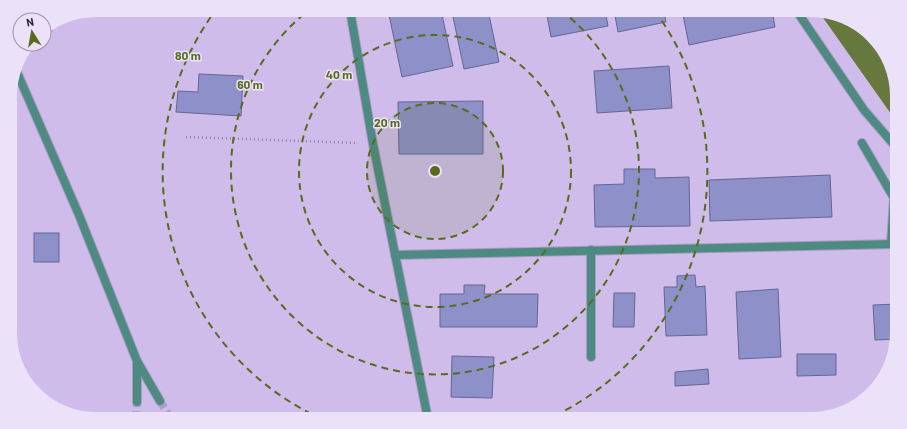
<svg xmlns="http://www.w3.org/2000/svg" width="907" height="429" viewBox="0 0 907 429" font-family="Barlow,sans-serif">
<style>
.water{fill:#66783d}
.building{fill:#8e90ca;stroke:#656691}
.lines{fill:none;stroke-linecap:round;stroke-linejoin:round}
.minor-tunnel{stroke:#ae9ec7;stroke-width:8;stroke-dasharray:8 4;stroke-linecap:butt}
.minor-casing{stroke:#ab9bc3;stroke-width:10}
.tertiary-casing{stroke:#ab9bc3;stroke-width:10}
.path{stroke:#9283a7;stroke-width:2.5;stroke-dasharray:1 3;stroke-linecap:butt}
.minor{stroke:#4d8a81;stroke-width:8}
.tertiary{stroke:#4d8a81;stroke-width:8}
.ring{fill:none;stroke:#576c1a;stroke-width:2;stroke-dasharray:7 5}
.centre{fill:#576c1a;stroke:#ebe2fa;stroke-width:2}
.ring-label{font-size:12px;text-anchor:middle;font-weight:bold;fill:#576c1a;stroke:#ebe2fa;stroke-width:3;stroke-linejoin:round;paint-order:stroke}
</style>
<rect width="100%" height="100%" fill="#cfbceb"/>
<polygon class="water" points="819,12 844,17 879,44 896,85 896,121"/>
<g class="building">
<polygon points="388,10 441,10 453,66 402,77"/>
<polygon points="460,10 488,10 499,62 464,69 452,12"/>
<polygon points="546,10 605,10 608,26 551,37"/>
<polygon points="614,10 664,10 666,22 618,32"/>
<polygon points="682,10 772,10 775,27 689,45"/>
<polygon points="50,25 52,31 44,33 44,28"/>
<polygon points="30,44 33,44 33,48 25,50"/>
<polygon points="669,66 672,108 597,113 594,71"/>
<polygon points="199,74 243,76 241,116 176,112 178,91 198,92"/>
<polygon points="483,101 483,154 399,154 398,102"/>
<polygon points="624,169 655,169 655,178 689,177 690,226 595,227 594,185 624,184"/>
<polygon points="830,175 832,217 710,221 709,180"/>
<rect x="34" y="233" width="25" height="29"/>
<polygon points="695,275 696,287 705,286 707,335 666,336 664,287 677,287 677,276"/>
<polygon points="464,285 485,285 484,294 538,294 537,327 440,327 440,294 464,294"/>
<polygon points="778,289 781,357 739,359 736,292"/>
<polygon points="614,293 635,293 634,327 613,327"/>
<polygon points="897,304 896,339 875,340 873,305"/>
<polygon points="797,354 836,354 836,375 797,376"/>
<polygon points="452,356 494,357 492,398 451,397"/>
<polygon points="708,369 709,384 675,386 675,372"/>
</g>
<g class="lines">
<g class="minor-tunnel">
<polyline points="160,401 171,419"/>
<polyline points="136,419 137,402"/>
</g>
<defs>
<g id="minor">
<polyline points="796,10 864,110 896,147"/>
<polyline points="16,70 79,215 137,361 160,401"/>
<polyline points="862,143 894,198 891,244"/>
<polyline points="395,255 897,244"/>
<polyline points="591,357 591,250"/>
<polyline points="137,402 137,362"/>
</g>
<polyline id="tertiary" points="350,10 373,144 428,419"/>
</defs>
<use href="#minor" class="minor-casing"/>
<use href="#tertiary" class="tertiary-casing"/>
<polyline class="path" points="186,137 358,143"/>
<use href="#minor" class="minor"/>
<use href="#tertiary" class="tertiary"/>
</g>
<circle cx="435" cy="171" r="68" fill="#576c1a" fill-opacity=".12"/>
<g class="ring">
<circle cx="435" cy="171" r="68"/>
<circle cx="435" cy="171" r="136"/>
<path d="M561 10A204 204 0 1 1 309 10"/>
<path d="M322 419A272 272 0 0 1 215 11M655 11A272 272 0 0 1 548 419"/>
</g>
<path d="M0 0H907V429H0ZM96 17H811A79 79 0 0 1 890 96V333A79 79 0 0 1 811 412H96A79 79 0 0 1 17 333V96A79 79 0 0 1 96 17Z" fill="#ebe2fa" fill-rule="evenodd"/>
<circle cx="435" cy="171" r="6" class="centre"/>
<g class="ring-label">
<text x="188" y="60">80 m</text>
<text x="339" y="79">40 m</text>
<text x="250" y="89">60 m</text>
<text x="387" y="127">20 m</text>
</g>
<g transform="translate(32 32) rotate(349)"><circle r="19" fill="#ebe2fa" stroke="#9f96ac"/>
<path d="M0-3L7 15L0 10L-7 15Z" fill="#576c1a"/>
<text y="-6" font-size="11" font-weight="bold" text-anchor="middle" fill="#2c2436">N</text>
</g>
</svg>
